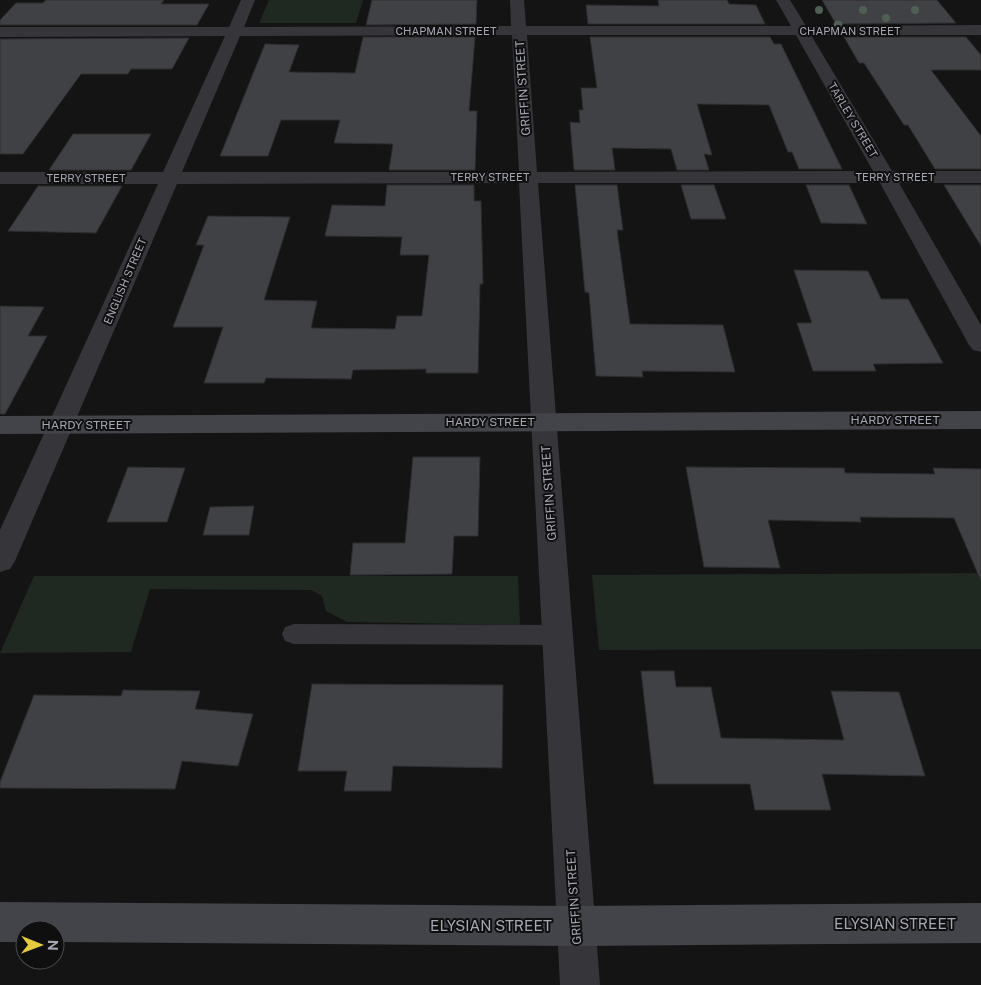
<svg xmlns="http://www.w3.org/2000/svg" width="981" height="985" viewBox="0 0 981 985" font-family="'Public Sans',sans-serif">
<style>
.green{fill:#202822}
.building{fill:#404145;stroke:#2e2e31}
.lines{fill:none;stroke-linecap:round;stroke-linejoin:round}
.service{fill:#35353a;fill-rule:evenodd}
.minor{fill:#35353a;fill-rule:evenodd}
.secondary{fill:#43434a;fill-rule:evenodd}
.tree{fill:#4e6053}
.labels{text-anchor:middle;stroke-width:4;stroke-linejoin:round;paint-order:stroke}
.far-street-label{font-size:11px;fill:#a6a8b4;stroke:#0f0f10}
.street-label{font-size:12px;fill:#a6a8b4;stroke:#0f0f10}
.near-street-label{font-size:15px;fill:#a6a8b4;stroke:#0f0f10}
</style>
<rect width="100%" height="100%" fill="#141415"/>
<g class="green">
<polygon points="269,0 363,0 356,23 259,23"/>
<polygon points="981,573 981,649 599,650 592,575"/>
<polygon points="34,576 518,576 520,625 347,622 326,611 322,596 311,590 150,589 131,652 0,653"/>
</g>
<g class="building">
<polygon points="46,0 164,0 161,4 209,4 197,25 0,25 0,20 16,3 43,3"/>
<polygon points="372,0 477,0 476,24 366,25"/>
<polygon points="658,0 727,0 729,4 756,5 765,24 588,24 586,5 659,6"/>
<polygon points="822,0 937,0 956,23 836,24"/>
<polygon points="363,37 475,37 469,111 477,111 475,170 389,170 393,144 334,143 340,120 281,120 268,156 220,156 265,44 299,45 289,72 355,73"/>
<polygon points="590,37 770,37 774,44 781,44 842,169 799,169 792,152 788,152 769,105 697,104 712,155 704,154 709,170 677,170 671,149 612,148 615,170 574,170 570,122 580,123 579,110 583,110 581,88 597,88"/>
<polygon points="844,37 966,37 981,55 981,70 931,70 981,136 981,169 935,169 908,125 904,125 864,63 859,63"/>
<polygon points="189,38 172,69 131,69 128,74 81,74 23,154 0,154 0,39"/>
<polygon points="73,134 151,134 131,170 49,170"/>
<polygon points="387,185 474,185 474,201 481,201 483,284 480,284 478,373 426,373 426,369 353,370 351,379 266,378 264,383 204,383 223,327 173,327 204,245 196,245 208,216 290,217 264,300 317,301 311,328 395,329 397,316 422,316 429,255 400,255 402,237 325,236 332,205 385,206"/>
<polygon points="575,185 617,185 623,230 617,230 630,324 723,325 735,372 642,371 643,377 596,376 589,293 585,292"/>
<polygon points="681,185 714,185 726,219 691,219"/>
<polygon points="806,185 849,185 867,224 821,223"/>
<polygon points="944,185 981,185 981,246"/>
<polygon points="38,186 122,186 96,233 8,231"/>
<polygon points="794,270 868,271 881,299 908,299 943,363 873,364 876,371 813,371 797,323 812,323"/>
<polygon points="0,306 44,307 28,336 47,336 5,414 0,414"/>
<polygon points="413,457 480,457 478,536 454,536 452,574 350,575 353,543 405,543"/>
<polygon points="128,467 185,468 167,522 107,522"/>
<polygon points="686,467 844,468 845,473 935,474 933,468 981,469 981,581 954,518 860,517 861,522 768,520 780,568 704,567"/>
<polygon points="254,506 249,535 203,535 210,507"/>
<polygon points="641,671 674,671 676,687 711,687 721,738 844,740 831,691 899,692 925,776 822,774 831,810 755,810 750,784 654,784"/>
<polygon points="312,684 503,685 502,768 393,766 391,791 344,791 347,771 298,771"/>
<polygon points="123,690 200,691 195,709 253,714 238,766 182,761 175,789 0,788 0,782 34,695 121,696"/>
</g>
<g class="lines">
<polygon class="service" points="294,624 558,625 567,628 570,635 567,642 558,645 294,644 285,641 282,634 285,627"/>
<path class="minor" d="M241,0h14l-11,27 267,-1 -1,-26h14l2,26h265l-15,-26h14l16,26 175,-1v10h-170l81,136h89v12h-82l82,142v27l-8,-2 -4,-5 -89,-162h-342l62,802h-40l-41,-802 -342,1 -162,377 -5,8 -10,3v-42l158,-346h-158v-12h163l62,-136 -225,1v-10h229zM512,35l7,137h-337l58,-136zM527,35h269l77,136 -336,1z"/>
<g class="secondary">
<polygon points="981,411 981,429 0,434 0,416"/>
<polygon points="0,902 576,906 981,903 981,943 576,946 55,942 55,930 25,930 25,942 0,942"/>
</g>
</g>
<g class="tree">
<circle cx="819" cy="10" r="4"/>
<circle cx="863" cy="10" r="4"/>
<circle cx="915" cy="10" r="4"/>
<circle cx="886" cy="18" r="4"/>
<circle cx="838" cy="25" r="4.5"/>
</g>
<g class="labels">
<g class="far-street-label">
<text x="446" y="35">CHAPMAN STREET</text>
<text x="850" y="35">CHAPMAN STREET</text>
<text transform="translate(853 120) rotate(59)" y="4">TARLEY STREET</text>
<text x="490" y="181">TERRY STREET</text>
<text x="895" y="181">TERRY STREET</text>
<text x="86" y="182">TERRY STREET</text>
<text transform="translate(125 281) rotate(-67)" y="4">ENGLISH STREET</text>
</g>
<g class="street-label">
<text transform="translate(523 88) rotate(-94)" y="4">GRIFFIN STREET</text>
<text x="895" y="424">HARDY STREET</text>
<text x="490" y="426">HARDY STREET</text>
<text x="86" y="429">HARDY STREET</text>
<text transform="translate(549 493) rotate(-94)" y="4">GRIFFIN STREET</text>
<text transform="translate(574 897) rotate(-94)" y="4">GRIFFIN STREET</text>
</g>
<g class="near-street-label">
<text x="895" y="929">ELYSIAN STREET</text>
<text x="491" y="931">ELYSIAN STREET</text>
</g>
</g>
<g transform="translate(40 945) rotate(91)"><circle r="24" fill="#0f0f10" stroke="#4b4c52"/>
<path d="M0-4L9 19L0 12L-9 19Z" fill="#e4ca3c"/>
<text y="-8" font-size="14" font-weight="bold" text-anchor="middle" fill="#a6a8b4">N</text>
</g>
</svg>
